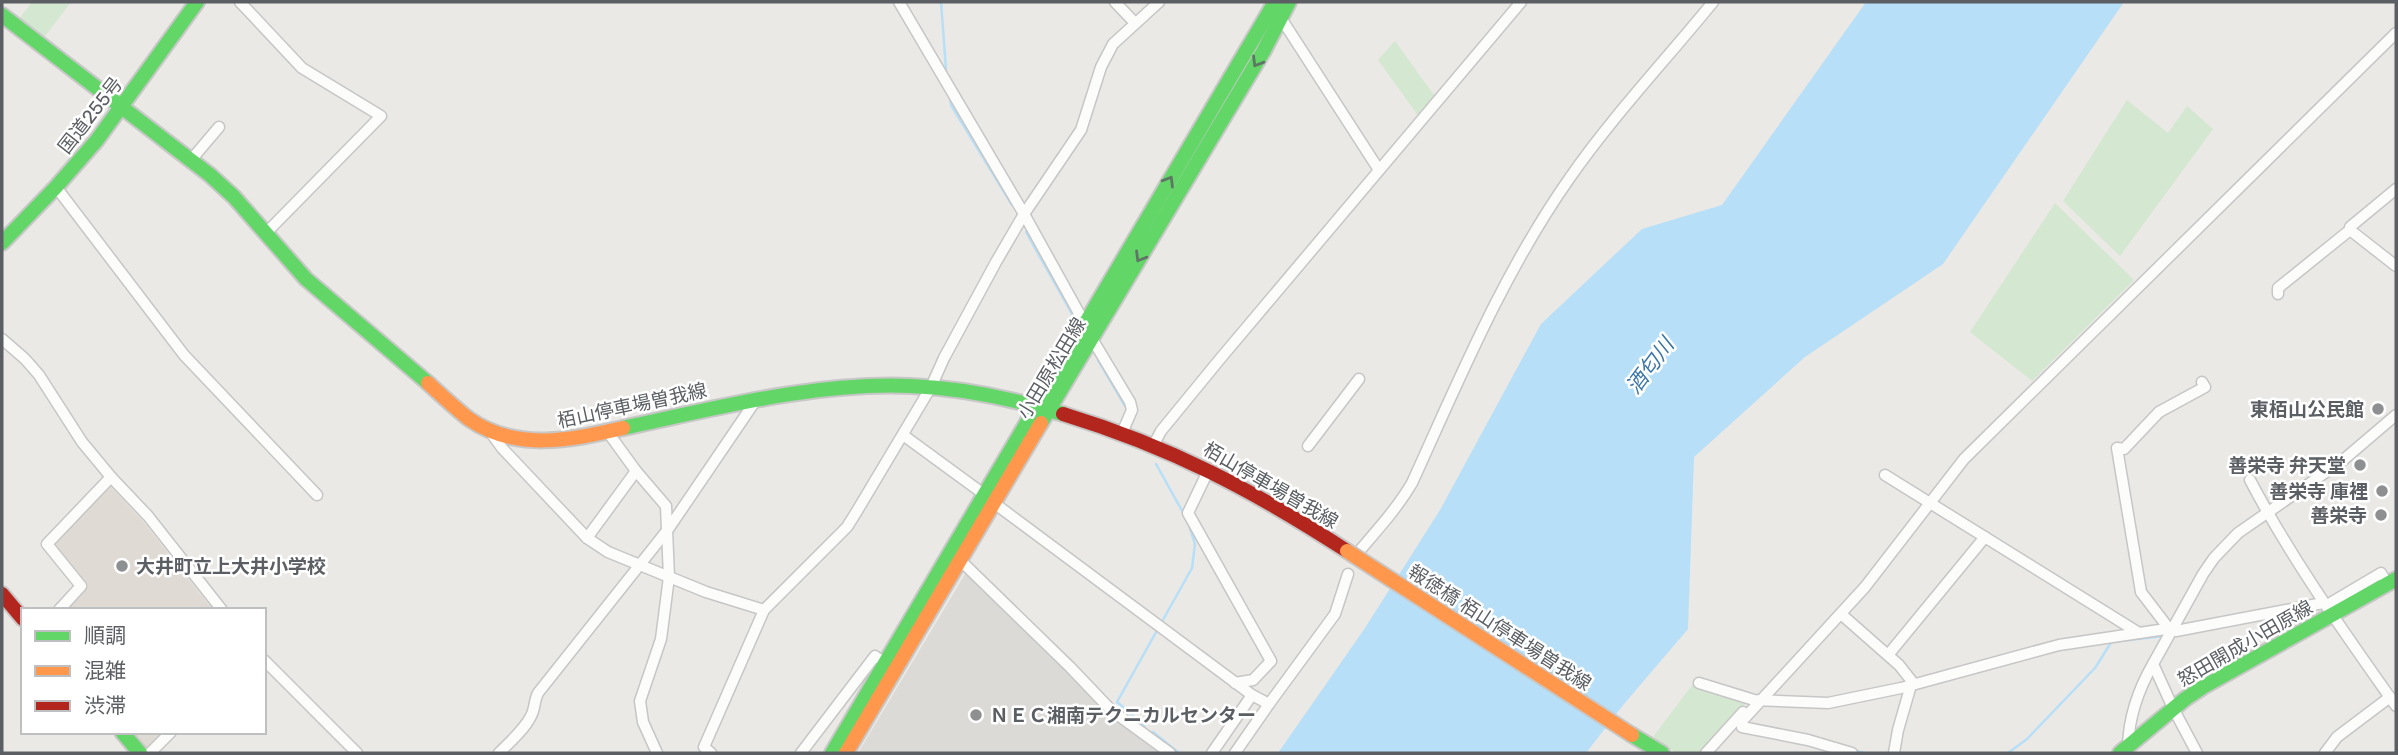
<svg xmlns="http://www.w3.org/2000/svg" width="2398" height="755" viewBox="0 0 2398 755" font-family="Rubik,'Noto Sans JP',sans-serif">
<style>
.industrial{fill:#dcdad6}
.education{fill:#dfdbd4}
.green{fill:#d4e7d0}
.water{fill:#b7dff7}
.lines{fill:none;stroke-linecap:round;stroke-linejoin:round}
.stream{stroke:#b7dff7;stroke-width:2.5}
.street-casing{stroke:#c6c6c6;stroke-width:13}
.fast-casing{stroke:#c7c7c7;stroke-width:18}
.slow-casing{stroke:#c7c7c7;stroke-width:18}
.jam-casing{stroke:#c7c7c7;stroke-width:18}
.street{stroke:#fcfcfb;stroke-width:10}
.fast{stroke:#63d668;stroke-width:14}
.slow{stroke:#ff974d;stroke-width:14}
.jam{stroke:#b3261e;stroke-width:14}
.slow-bridge-casing{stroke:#c7c7c7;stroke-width:18;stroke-linecap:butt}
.slow-bridge{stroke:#ff974d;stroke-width:14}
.oneway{stroke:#5d7764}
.poi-dot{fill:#8d8f90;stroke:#fff;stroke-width:2.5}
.labels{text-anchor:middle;stroke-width:5;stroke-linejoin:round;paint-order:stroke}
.street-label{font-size:19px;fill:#5b5f63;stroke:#fff}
.poi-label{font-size:19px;font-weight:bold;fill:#5b5f63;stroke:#fff;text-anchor:end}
.water-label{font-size:21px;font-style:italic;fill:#3c76a8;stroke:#fff}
</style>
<rect width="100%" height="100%" fill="#ebe9e5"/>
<polygon class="industrial" points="967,571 1164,753 858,753"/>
<g class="education">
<polygon points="110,486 142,520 213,610 61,610 83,587 50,545"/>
<polygon points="127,732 166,732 146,750"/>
</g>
<g class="green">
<polygon points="32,2 71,2 42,40 17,22"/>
<polygon points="1395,41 1436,98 1420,118 1378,60"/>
<polygon points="2127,100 2168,133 2187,106 2213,129 2120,256 2063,201"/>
<polygon points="2055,203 2134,280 2032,381 1970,332"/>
<polygon points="1693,684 1748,701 1701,753 1676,753 1653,737"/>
</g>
<polygon class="water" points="1866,2 2124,2 1943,264 1805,357 1694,457 1688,629 1624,704 1586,753 1278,753 1365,628 1440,510 1541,324 1642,229 1722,205"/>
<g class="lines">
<g class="stream">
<polyline points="941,2 946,69"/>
<polyline points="950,99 951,105 1012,205"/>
<polyline points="1026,232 1072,314"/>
<polyline points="1098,360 1125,406"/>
<polyline points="1156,464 1185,516"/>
<polyline points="2357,593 2396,571"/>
<polyline points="2254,621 2323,608"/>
<polyline points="2119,641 2165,636"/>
<polyline points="1145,726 1117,702 1192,568 1195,544 1189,525"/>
<polyline points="1153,732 1179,753"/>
<polyline points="1853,750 1864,753"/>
<polyline points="2008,753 2027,739 2095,668 2112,641"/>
</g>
<defs>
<g id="street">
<polyline points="240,2 302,68 381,116 265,234"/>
<polyline points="899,2 1024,214 1085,324"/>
<polyline points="1115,2 1135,23"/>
<polyline points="1279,15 1379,170"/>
<polyline points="191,160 219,127"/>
<polyline points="56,187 184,355 317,495"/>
<polyline points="2396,189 2350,227 2350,230 2396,266"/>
<polyline points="2278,294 2278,288 2350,230"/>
<polyline points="1091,337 1130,402 1132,410 1122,433"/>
<polyline points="2,339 25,359 39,375 82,442 111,477 148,516 222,610"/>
<polyline points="607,431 636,471 666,506 669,577 661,639 640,701 643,722 657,753"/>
<polyline points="491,433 502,448 587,538 608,552 706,592 764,610"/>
<polyline points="903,435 985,495"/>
<polyline points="1153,446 1161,431 1220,359 1521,2"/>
<polyline points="1308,446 1359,379"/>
<polyline points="1209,469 1188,513 1271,661 1253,680 1235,683"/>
<polyline points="1885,475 2139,633"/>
<path d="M2250,480c42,80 94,152 146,226"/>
<polyline points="994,503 1252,695 1269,704"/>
<polyline points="587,538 636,471"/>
<path d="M1361,549c18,-21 37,-42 51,-66 47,-103 91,-210 157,-304 43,-62 96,-118 144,-177"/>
<polyline points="959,559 1070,667 1111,710 1170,753"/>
<polyline points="59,610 81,586 47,544 111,477"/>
<polyline points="1841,614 1899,665 1914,684"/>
<polyline points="2170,630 2141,592 2117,448 2124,449 2159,412 2205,387 2202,382"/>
<polyline points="1888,655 1985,537"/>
<polyline points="264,660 357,753"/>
<polyline points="1699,683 1754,700 1828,703 1901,688 2059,645 2166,629 2176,631 2323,603 2327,605 2381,573 2387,584"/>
<path d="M2128,746c1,-30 10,-56 25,-82"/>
<polyline points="150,753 171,732"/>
<path d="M499,753c11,-11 25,-23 32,-37 4,-7 3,-15 7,-23l131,-165 87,-128"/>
<polyline points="711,753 704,747 764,610 847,527 857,511 931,387 944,358 996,262 1024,214 1081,130 1101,67 1113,44 1159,2"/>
<polyline points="801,753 875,656 885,663"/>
<polyline points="1212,753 1252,695"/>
<polyline points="1235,753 1269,704 1335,614 1348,574"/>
<polyline points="1706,753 1743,712"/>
<polyline points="1852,753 1808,740 1742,727 1742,721 1865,587 1964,459 2396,33"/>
<polyline points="1894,753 1898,730 1911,685"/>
<polyline points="2197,753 2173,708 2153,664 2203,574 2214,558 2238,533 2342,461 2396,415"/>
<polyline points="2325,753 2337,737 2390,697"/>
</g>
<g id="fast">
<polyline points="2,15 210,175 234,197 306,279 428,383"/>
<polyline points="2,243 56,187 97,140 197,2"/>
<polyline points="1041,423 1263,52 1289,2"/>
<path d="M623,428c94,-20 191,-46 288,-42 51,2 103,13 152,28"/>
<polyline points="122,732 140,753"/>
<polyline points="1632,735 1662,753"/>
<polyline points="832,753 1275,2"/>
<polyline points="2120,753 2185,699 2203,687 2396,579"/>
</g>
<g id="slow">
<path d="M428,383c13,12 27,25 41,36 47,33 102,21 154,9"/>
<polyline points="846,753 1041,423"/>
</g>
<g id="jam">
<path d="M1063,414c108,33 190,76 284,137"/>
<polyline points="2,594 23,619"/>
</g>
</defs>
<use href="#street" class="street-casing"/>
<use href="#fast" class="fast-casing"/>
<use href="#slow" class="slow-casing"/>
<use href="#jam" class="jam-casing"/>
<use href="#street" class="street"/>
<use href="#fast" class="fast"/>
<use href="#slow" class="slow"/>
<use href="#jam" class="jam"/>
<defs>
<polyline id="slow-bridge" points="1347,551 1632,735"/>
</defs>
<use href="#slow-bridge" class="slow-bridge-casing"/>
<use href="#slow-bridge" class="slow-bridge"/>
</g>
<defs><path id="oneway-chevron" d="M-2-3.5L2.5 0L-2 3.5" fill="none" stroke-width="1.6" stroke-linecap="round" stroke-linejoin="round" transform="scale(1.75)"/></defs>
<g class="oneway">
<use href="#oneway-chevron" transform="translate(1257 62) rotate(121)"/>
<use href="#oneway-chevron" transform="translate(1169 181) rotate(-59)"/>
<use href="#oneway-chevron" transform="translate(1140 257) rotate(121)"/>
</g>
<g class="poi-dot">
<circle cx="2378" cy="409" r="7"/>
<circle cx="2360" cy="465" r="7"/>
<circle cx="2382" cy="491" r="7"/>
<circle cx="2381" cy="515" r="7"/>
<circle cx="122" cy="566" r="7"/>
<circle cx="976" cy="715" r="7"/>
</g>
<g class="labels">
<g class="street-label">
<text transform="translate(90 115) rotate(-52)" y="7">国道255号</text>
<text transform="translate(1051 368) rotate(-59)" y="7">小田原松田線</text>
<text transform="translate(632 405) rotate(-12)" y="7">栢山停車場曽我線</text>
<text transform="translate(1271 485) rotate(30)" y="7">栢山停車場曽我線</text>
<text transform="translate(1500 627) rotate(33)" y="7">報徳橋 栢山停車場曽我線</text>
<text transform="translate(2245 643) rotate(-30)" y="7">怒田開成小田原線</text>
</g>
<g class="poi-label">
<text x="2364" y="416">東栢山公民館</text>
<text x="2346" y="472">善栄寺 弁天堂</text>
<text x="2368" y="498">善栄寺 庫裡</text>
<text x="2367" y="522">善栄寺</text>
<text x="136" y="573" text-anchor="start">大井町立上大井小学校</text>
<text x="990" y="722" text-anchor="start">ＮＥＣ湘南テクニカルセンター</text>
</g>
<g class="water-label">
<text transform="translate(1650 366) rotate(-53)" y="7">酒匂川</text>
</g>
</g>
<rect width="2398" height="755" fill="none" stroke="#5b5f63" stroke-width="7"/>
<rect x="21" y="608" width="245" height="126" fill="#ffffff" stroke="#bdbfc1" stroke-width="2"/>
<rect x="35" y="631" width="35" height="10" fill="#63d668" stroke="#bdbfc1" stroke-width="2"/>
<text x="84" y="643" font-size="21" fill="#5b5f63">順調</text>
<rect x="35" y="666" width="35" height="10" fill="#ff974d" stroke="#bdbfc1" stroke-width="2"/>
<text x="84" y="678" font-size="21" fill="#5b5f63">混雑</text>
<rect x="35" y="701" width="35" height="10" fill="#b3261e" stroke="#bdbfc1" stroke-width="2"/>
<text x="84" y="713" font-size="21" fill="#5b5f63">渋滞</text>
</svg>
